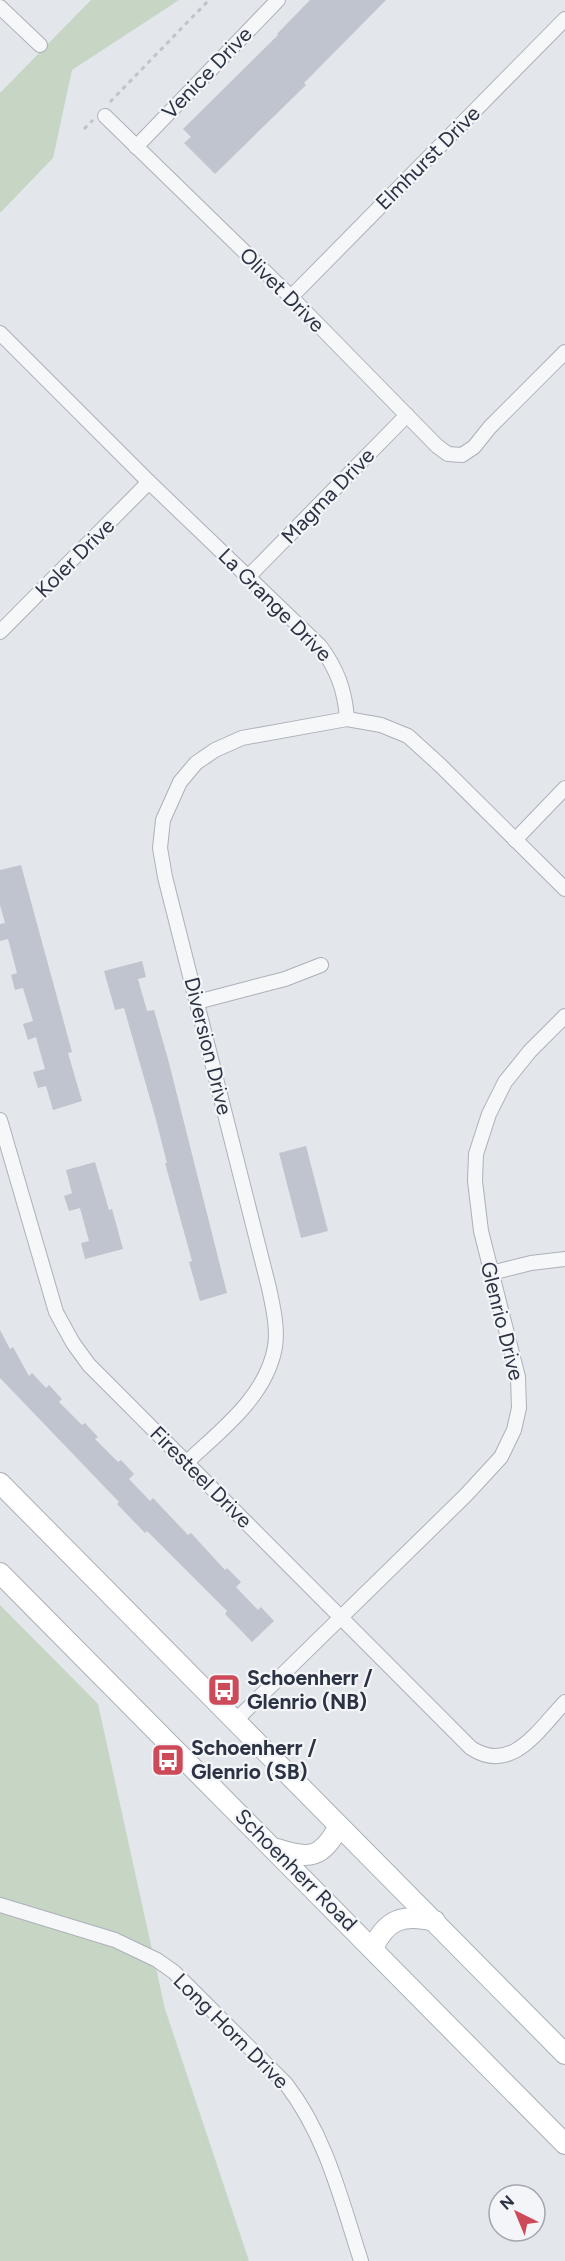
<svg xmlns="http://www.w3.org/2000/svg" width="565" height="2261" viewBox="0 0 565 2261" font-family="Figtree,sans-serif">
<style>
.green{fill:#c7d5c4}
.building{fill:#c0c4ce}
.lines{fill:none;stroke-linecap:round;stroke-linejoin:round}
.street-casing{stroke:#acb0b9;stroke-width:16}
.secondary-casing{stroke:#acb0b9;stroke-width:22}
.path{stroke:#c1c4ca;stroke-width:3;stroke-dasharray:4.5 4.5;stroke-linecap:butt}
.street{stroke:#f6f7f9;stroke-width:14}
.secondary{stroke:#fff;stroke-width:20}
.labels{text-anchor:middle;stroke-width:4.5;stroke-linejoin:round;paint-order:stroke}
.street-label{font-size:21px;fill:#2b3243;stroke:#f3f5f8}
.poi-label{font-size:21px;font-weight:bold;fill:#2b3243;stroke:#f3f5f8;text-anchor:start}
</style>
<rect width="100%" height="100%" fill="#e3e6eb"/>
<g class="green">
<polygon points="91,0 179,0 72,70 53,158 0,213 0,93"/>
<polygon points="0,1605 98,1704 165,2009 249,2261 0,2261"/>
</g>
<g class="building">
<polygon points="310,0 386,0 304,83 306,85 215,174 184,143 191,137 183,129 278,35 277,34"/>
<polygon points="21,865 72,1052 68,1053 82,1101 53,1110 46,1086 38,1088 33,1072 45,1069 36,1037 28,1040 23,1024 33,1021 23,988 15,990 11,975 17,973 8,939 0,941 0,924 5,923 0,905 0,870"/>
<polygon points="142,961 146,977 138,979 147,1011 154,1010 168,1059 227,1293 200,1301 189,1262 192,1261 165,1163 167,1163 155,1116 124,1008 115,1010 104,971"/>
<polygon points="306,1146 328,1231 301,1238 279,1153"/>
<polygon points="95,1162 109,1210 112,1209 123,1249 85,1259 81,1243 89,1241 80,1208 69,1211 64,1196 72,1193 66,1170"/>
<polygon points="0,1330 10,1349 13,1347 29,1376 32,1373 46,1388 49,1385 62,1399 59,1402 82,1425 85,1423 98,1437 95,1439 118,1462 121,1460 134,1474 129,1479 150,1501 153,1498 188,1535 191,1533 225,1570 227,1568 241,1582 236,1587 258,1610 261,1607 274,1621 252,1642 225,1614 227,1611 147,1531 145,1533 117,1504 119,1502 0,1378"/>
</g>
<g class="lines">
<defs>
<g id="street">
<polyline points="0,7 40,45"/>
<polyline points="105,116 291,297 437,446 448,454 462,455 474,447 490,427 565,352"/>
<polyline points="136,147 278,0"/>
<polyline points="291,297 565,19"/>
<path d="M0,333l149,149 171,164c17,23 25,44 27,73"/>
<polyline points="248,577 407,415"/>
<polyline points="0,632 149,482"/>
<polyline points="515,840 565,788"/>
<polyline points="197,1002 285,979 321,965"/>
<path d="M0,1120l56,192 17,31 16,22 23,23 359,360c41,27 68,-19 94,-46"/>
<polyline points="491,1273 531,1263 565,1259"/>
<path d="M187,1462c34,-32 79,-65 88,-115 3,-19 -2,-40 -6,-59l-104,-411 -5,-29 3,-28 17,-38 16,-19 19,-13 27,-12 105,-19 34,6 27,11 33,30 124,123"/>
<polyline points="235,1721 466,1495 501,1457 514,1430 519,1408 518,1377 481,1231 475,1181 476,1154 489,1114 505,1082 530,1051 565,1016"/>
<path d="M0,1905l115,35 42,20 17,12 112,112c40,52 55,115 75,177"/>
</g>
<g id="secondary">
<polyline points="0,1483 565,2054"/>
<polyline points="0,1573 565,2144"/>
<path d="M277,1849c33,11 45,9 62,-23"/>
<path d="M373,1948c14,-30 31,-34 62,-27"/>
</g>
</defs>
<use href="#street" class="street-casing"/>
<use href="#secondary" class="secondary-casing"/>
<g class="path">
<polyline points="110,102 209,0"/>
<polyline points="84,129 93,120"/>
</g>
<use href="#street" class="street"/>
<use href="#secondary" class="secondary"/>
</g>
<defs>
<symbol id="bus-square" viewBox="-11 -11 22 22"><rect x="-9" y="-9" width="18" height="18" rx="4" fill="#cd4a58" stroke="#f3f5f8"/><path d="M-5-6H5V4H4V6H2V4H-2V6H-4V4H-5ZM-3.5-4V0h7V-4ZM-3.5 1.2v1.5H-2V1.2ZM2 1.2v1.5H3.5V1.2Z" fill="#fff"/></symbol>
</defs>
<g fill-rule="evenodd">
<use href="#bus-square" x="205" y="1671" width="38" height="38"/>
<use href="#bus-square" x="149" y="1741" width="38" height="38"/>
</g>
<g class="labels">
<g class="street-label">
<text transform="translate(207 73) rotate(-46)" y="7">Venice Drive</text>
<text transform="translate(428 158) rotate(-45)" y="7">Elmhurst Drive</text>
<text transform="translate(282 290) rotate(45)" y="7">Olivet Drive</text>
<text transform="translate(328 496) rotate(-46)" y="7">Magma Drive</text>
<text transform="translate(75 558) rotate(-45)" y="7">Koler Drive</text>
<text transform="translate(275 605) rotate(45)" y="7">La Grange Drive</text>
<text transform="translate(208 1046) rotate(76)" y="7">Diversion Drive</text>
<text transform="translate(502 1321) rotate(76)" y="7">Glenrio Drive</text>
<text transform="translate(201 1477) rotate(45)" y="7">Firesteel Drive</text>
<text transform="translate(296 1870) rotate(45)" y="7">Schoenherr Road</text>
<text transform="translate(231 2031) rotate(45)" y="7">Long Horn Drive</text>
</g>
<g class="poi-label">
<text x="247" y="1685">Schoenherr /<tspan x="247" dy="24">Glenrio (NB)</tspan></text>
<text x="191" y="1755">Schoenherr /<tspan x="191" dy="24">Glenrio (SB)</tspan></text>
</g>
</g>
<g transform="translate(517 2213) rotate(317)"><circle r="28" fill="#f3f5f8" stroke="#a3a7b0" stroke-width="1.5"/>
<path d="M0-4.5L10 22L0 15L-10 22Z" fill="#cd4a58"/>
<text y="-9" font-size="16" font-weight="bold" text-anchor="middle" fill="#2b3243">N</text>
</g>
</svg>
